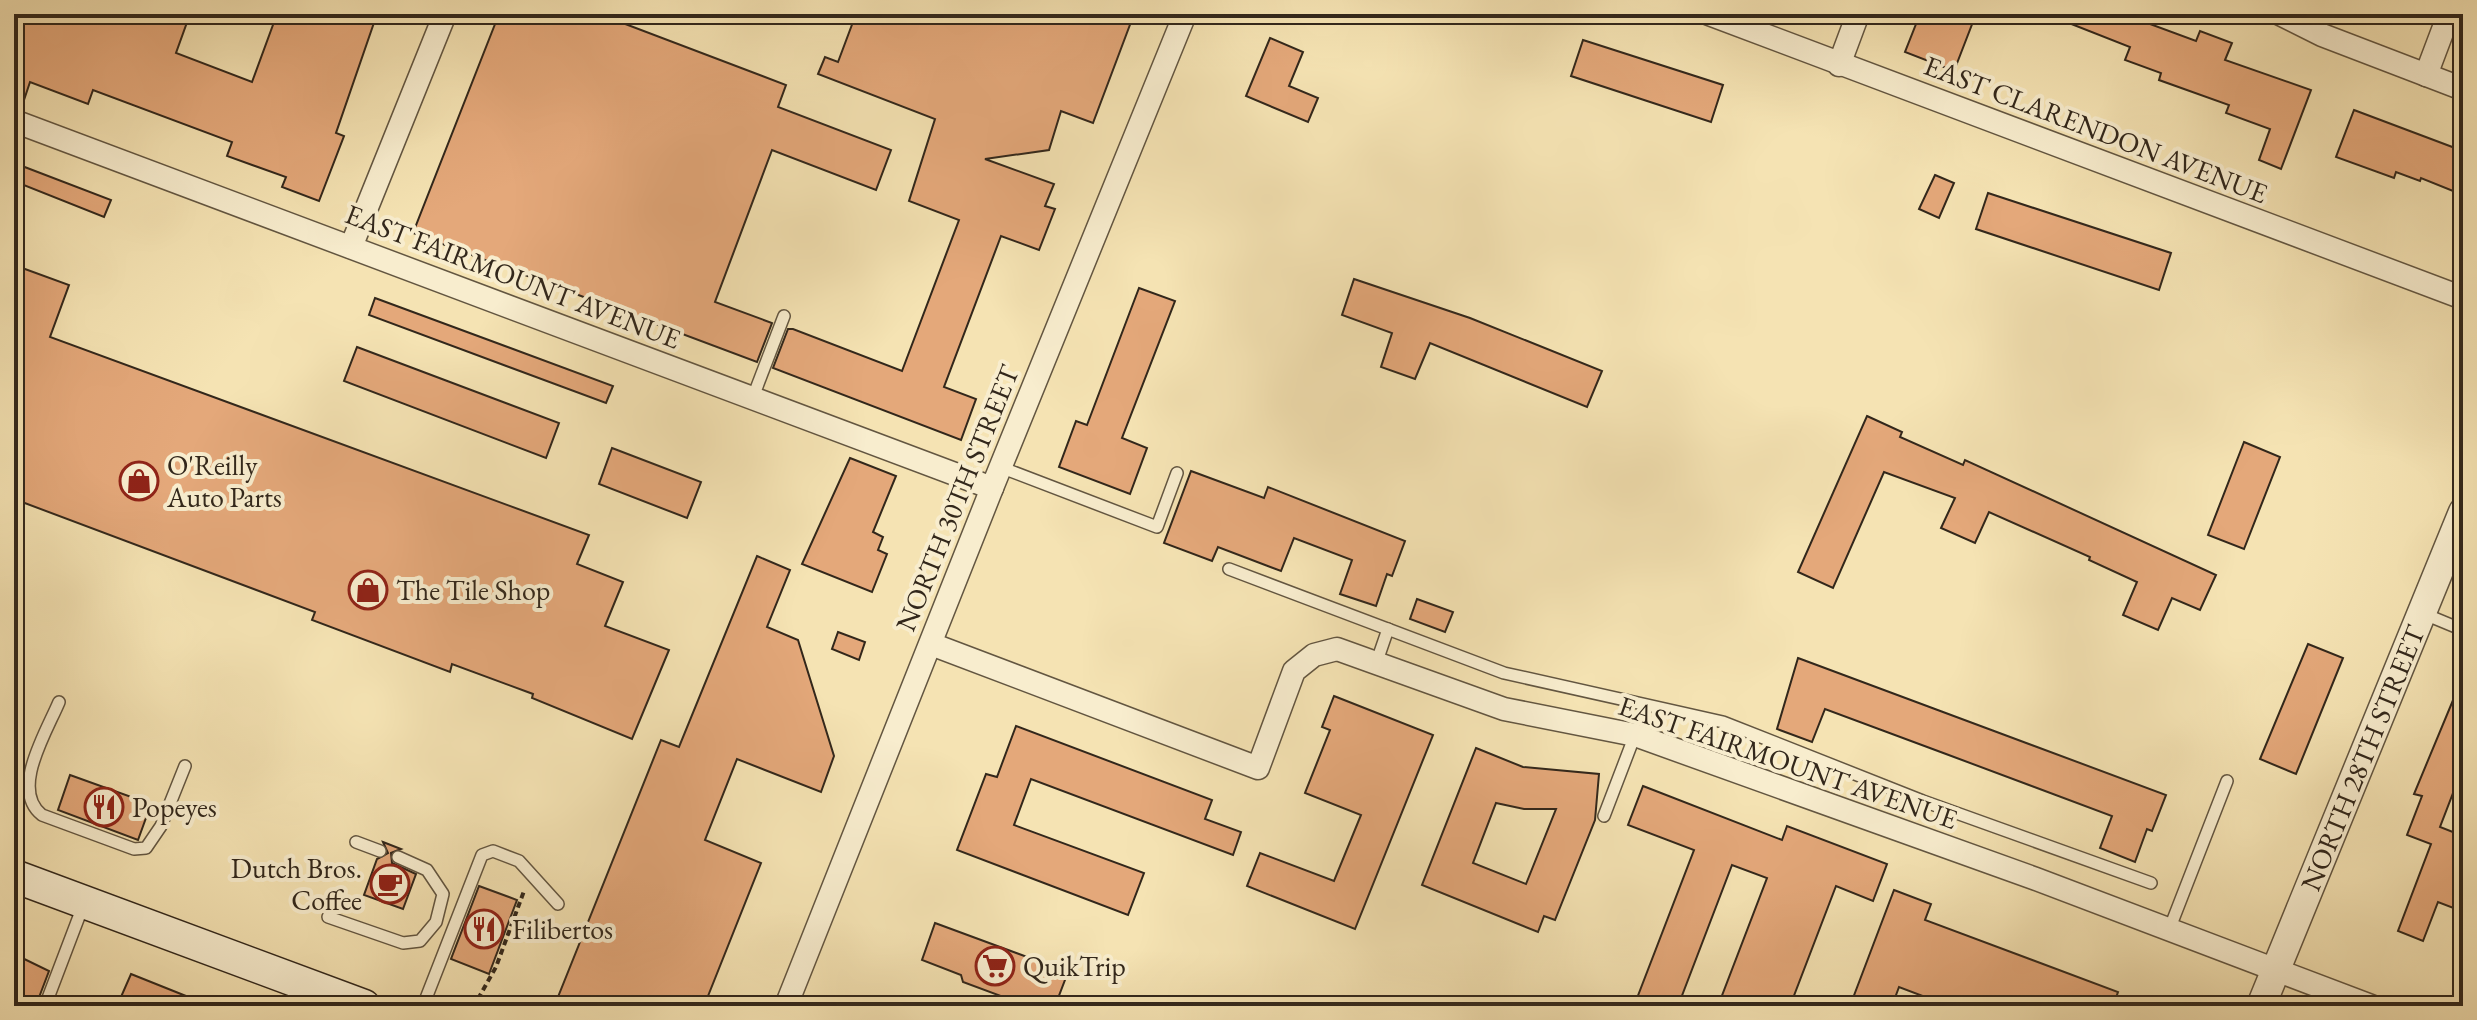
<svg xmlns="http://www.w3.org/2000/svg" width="2477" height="1020" viewBox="0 0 2477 1020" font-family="'EB Garamond',serif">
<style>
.building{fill:#e4a87a;stroke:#32271b;stroke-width:2;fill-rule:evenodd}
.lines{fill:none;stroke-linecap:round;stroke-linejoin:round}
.service-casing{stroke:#635641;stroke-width:14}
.minor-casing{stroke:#635641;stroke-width:25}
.tertiary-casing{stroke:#635641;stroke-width:31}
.secondary-casing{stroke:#32271b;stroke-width:35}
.path{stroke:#32271b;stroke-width:4;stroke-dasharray:6 4;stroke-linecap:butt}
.service{stroke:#f8edce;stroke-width:11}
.minor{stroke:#f8edce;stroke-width:22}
.tertiary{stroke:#f8edce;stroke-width:28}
.secondary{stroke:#f8edce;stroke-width:32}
.labels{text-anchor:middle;stroke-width:8;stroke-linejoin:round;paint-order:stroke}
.street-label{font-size:28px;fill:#32271b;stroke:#f8edce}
.poi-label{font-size:28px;fill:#32271b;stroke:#f8edce;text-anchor:start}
</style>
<rect width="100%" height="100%" fill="#f5e3b3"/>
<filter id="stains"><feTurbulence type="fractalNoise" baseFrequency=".0025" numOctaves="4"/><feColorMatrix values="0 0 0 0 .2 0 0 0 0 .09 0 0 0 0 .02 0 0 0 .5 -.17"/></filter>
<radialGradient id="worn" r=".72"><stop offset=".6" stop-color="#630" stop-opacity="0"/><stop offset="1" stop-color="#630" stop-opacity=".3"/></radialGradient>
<g class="building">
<polygon points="14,14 143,14 165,22 166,14 190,14 176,53 252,82 277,14 377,14 336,133 344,136 319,201 282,187 286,177 227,156 232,142 93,90 88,104 30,82 21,109 14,107"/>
<polygon points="499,14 599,14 786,85 778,107 891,150 876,190 772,150 715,302 772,323 757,362 413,233"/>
<polygon points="856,14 1134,14 1093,123 1061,111 1049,150 985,159 1054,184 1045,206 1055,209 1039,250 1001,236 944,387 976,399 961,440 773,368 788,329 793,329 902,371 959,220 909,201 935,119 818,74 825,57 838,62"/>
<polygon points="1920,14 1976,14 1954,71 1905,52"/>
<polygon points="2046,14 2123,14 2196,41 2200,31 2232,43 2225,60 2311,90 2281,169 2259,160 2270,129 2226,113 2229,105 2159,80 2161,73 2125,60 2130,47"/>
<polygon points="1270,38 1303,52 1289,86 1318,98 1308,122 1246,96"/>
<polygon points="1583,40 1723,85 1711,122 1571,76"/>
<polygon points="2354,110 2463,151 2463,195 2421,178 2420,181 2396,172 2394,178 2336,157"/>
<polygon points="22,166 111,200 104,217 16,182"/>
<polygon points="1935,175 1954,183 1939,218 1919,209"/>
<polygon points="1988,193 2171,253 2159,290 1976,229"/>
<polygon points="14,265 69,285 50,337 589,535 577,564 623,582 605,626 669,650 632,739 532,698 533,694 452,664 450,672 312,620 315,612 14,499"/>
<polygon points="1354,279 1470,318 1602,371 1587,407 1430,343 1415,379 1381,367 1392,333 1342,315"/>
<polygon points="1139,288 1175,301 1122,438 1147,448 1130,494 1059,467 1076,421 1087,425"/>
<polygon points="375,298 613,386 606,403 369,315"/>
<polygon points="357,347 559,423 546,458 344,381"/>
<polygon points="1867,416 1902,432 1900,437 1963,465 1965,460 2216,575 2200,610 2172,598 2158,630 2123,615 2137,582 2089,560 2090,557 1989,512 1975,543 1941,528 1955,498 1884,472 1833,588 1798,572"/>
<polygon points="2244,442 2280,457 2244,549 2208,535"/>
<polygon points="612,448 701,482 687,518 599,484"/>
<polygon points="850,458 896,476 873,532 883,537 878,550 887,554 872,592 802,564"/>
<polygon points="1191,471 1264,498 1268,487 1405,541 1392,576 1387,574 1376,606 1340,594 1352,560 1294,538 1281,571 1218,547 1212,561 1164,543"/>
<polygon points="757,556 790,570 767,627 798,640 834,756 821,792 737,759 705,840 761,863 704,1006 661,1006 641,998 638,1006 579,1006 558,997 661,740 679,747"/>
<polygon points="1417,599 1453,612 1445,632 1410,619"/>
<polygon points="838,632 865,642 859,660 832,649"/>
<polygon points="2308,644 2343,658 2296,774 2260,759"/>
<polygon points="1798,658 2166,795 2152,831 2147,829 2135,862 2100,848 2112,816 1946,754 1825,709 1812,742 1777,729"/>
<polygon points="2461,681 2463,767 2440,827 2463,836 2463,890 2456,909 2438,902 2423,941 2398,931 2431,844 2407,835 2422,796 2414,794"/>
<polygon points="1334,696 1433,735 1355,929 1247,886 1260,853 1334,881 1361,815 1305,793 1330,730 1322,727"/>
<polygon points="1016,726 1212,800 1205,819 1241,832 1233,855 1031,779 1014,825 1144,873 1128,915 957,850 986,774 997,777"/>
<path d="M1476,748l47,19 76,7 -4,46 -40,100 -11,-4 -6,16 -116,-47zM1496,803l28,6h32l-30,75 -53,-21z"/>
<polygon points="70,775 151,804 138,840 58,810"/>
<polygon points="1643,786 1782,840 1787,826 1887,864 1873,901 1836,886 1790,1006 1718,1006 1767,878 1732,865 1678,1006 1634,1006 1694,850 1628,825"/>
<polygon points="383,842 401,849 391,853 392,863 416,874 403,909 364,895 377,859 388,853"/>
<polygon points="479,886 517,900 489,974 451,959"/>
<polygon points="1894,890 1931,904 1925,920 2118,992 2113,1006 1949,1006 1899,987 1892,1006 1874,999 1873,1006 1850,1006"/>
<polygon points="935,923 1068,972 1055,1006 1020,997 1014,1001 963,982 961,975 922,960"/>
<polygon points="14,954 49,971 38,1000 31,997 28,1006 14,1006"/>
<polygon points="131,974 206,1004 206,1006 117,1006"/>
</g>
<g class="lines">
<defs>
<g id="service">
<polyline points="753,397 784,316"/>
<polyline points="1000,467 1157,527 1177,473"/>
<polyline points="1229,569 1504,673 1723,722 1923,801 2151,883"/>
<polyline points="2422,613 2463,630"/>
<polyline points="1377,661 1388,629"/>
<path d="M59,702c-13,31 -49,88 -17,113l92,34 12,-1 15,-22 24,-60"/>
<polyline points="1604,816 1635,735"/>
<polyline points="356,842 380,851"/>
<polyline points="328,917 403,943 420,941 436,922 443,894 427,870 398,857"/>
<polyline points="2169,930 2227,781"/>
<polyline points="45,1006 83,906"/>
<polyline points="423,1006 482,855 493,851 519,861 558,904"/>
</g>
<g id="minor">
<polyline points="1709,14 2463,298"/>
<polyline points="2280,14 2322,35 2463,89"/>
<polyline points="1839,65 1858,14"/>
<polyline points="2426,75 2449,14"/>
<polyline points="14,121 992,488"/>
<polyline points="351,247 445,14"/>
<polyline points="931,644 1258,768 1294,671 1314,655 1337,649 1504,709 1635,735 2036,879 2371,1006"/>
<polyline points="786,1006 992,488 1185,14"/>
</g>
<g id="tertiary">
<path id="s1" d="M2261,1006l202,-494"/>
</g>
<polyline id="secondary" points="14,876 364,1006"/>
</defs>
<use href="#service" class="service-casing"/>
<use href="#minor" class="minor-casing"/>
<use href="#tertiary" class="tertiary-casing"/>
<use href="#secondary" class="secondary-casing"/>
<polyline class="path" points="478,999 496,967 524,891"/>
<use href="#service" class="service"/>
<use href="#minor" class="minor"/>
<use href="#tertiary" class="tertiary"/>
<use href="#secondary" class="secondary"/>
</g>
<defs>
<symbol id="shop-ring" viewBox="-11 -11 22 22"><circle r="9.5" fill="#f8edce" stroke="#8f2418" stroke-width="1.5"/><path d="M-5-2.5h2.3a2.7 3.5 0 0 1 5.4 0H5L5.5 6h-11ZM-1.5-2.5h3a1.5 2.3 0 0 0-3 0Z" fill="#8f2418"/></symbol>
<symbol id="restaurant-ring" viewBox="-11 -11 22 22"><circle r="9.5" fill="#f8edce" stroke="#8f2418" stroke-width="1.5"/><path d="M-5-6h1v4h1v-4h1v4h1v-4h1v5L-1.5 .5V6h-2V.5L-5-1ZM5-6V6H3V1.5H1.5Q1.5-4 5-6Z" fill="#8f2418"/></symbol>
<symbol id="cafe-ring" viewBox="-11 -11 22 22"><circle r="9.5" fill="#f8edce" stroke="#8f2418" stroke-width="1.5"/><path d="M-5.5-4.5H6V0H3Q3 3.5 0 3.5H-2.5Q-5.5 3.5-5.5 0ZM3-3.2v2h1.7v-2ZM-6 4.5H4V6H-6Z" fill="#8f2418"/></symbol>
<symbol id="supermarket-ring" viewBox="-11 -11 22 22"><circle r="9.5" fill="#f8edce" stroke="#8f2418" stroke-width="1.5"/><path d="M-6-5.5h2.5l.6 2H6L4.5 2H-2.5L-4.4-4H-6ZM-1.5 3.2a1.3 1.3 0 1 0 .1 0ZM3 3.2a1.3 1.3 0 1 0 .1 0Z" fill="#8f2418"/></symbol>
</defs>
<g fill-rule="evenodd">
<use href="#shop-ring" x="117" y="459" width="44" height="44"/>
<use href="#shop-ring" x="346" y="568" width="44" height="44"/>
<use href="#restaurant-ring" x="82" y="785" width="44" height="44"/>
<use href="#cafe-ring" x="368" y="862" width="44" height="44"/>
<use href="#restaurant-ring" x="462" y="907" width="44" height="44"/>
<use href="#supermarket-ring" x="973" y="944" width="44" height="44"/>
</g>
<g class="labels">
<g class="street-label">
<text transform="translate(2096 129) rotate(21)" y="10">EAST CLARENDON AVENUE</text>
<text transform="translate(513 276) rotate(21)" y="10">EAST FAIRMOUNT AVENUE</text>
<text transform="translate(957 498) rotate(-68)" y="10">NORTH 30TH STREET</text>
<text dy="10" stroke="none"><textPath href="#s1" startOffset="268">NORTH 28TH STREET</textPath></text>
<text transform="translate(1788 762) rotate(19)" y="10">EAST FAIRMOUNT AVENUE</text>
</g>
<g class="poi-label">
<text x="167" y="475">O'Reilly<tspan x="167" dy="32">Auto Parts</tspan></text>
<text x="396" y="600">The Tile Shop</text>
<text x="132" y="817">Popeyes</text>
<text x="362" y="878" text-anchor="end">Dutch Bros.<tspan x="362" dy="32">Coffee</tspan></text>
<text x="512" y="939">Filibertos</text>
<text x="1023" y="976">QuikTrip</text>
</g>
</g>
<rect width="2477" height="1020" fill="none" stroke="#f5e3b3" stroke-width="48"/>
<rect x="16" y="16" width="2445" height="988" fill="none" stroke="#32271b" stroke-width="4"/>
<rect x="24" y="24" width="2429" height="972" fill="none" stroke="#32271b" stroke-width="2"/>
<rect width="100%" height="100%" filter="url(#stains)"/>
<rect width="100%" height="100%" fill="url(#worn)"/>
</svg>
